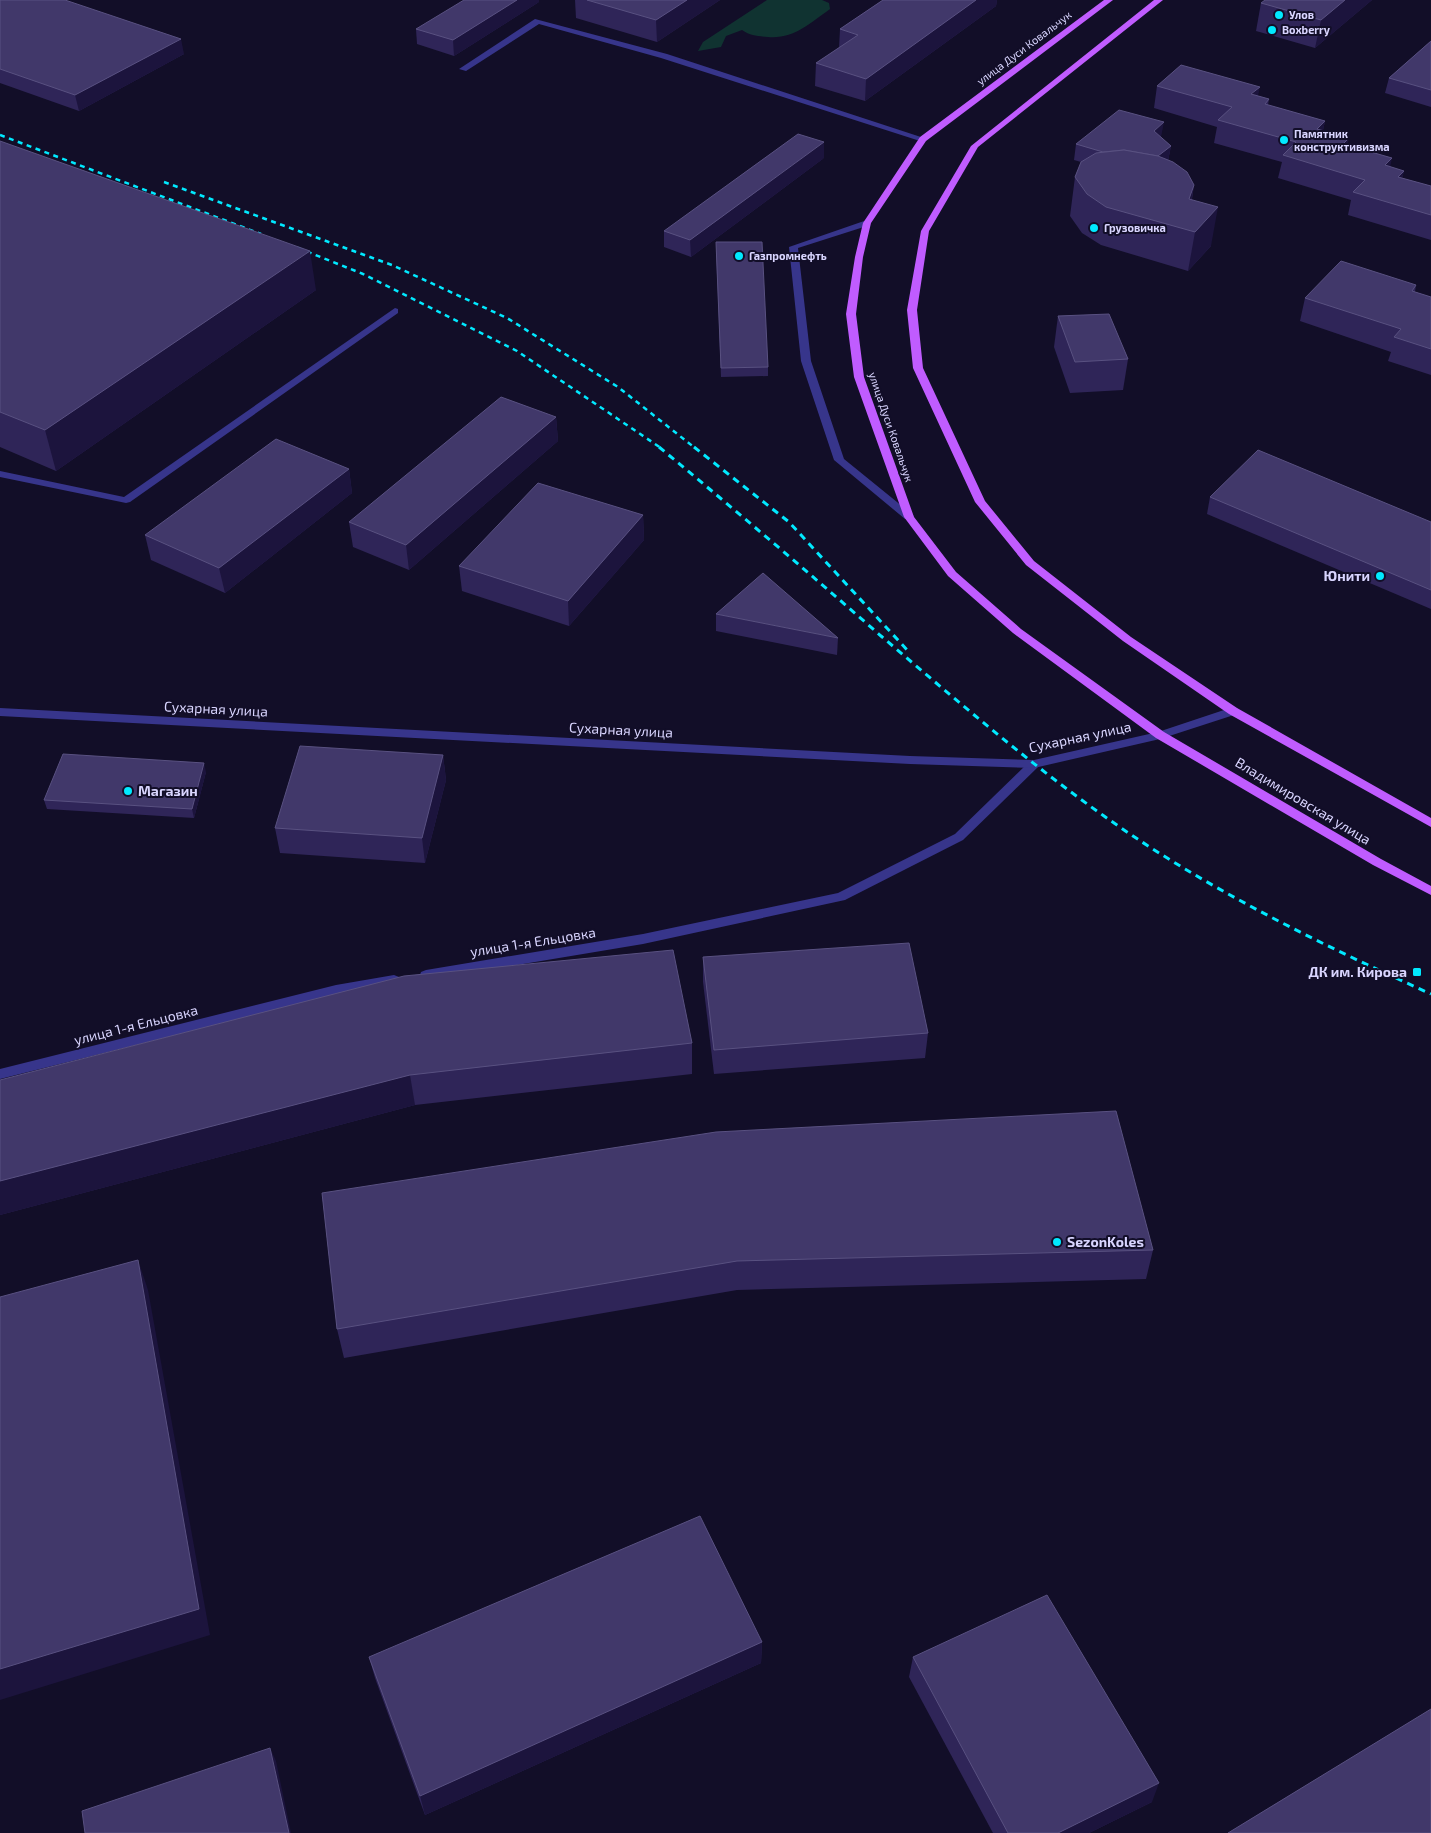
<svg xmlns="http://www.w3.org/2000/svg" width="1431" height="1833" viewBox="0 0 1431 1833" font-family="'Exo 2',sans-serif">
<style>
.green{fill:#103331}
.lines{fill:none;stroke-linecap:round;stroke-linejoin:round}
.service{fill:#37358b;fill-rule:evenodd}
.minor{fill:#37358b;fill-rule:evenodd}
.tertiary{fill:#37358b;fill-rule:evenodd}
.primary{fill:#c05cff;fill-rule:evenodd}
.rail-far1{stroke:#01e9ff;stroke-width:2.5;stroke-dasharray:5 4.5;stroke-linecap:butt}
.rail{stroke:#01e9ff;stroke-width:3;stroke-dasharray:7 5.5;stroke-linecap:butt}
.wall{fill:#2f2558}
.shaded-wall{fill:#1c143d}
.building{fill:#41386a;stroke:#595181}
.poi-dot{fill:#01e9ff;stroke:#120e28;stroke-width:2}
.labels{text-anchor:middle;stroke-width:4;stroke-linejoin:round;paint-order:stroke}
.far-poi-label{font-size:11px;font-weight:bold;fill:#d9d5ff;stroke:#120e28;text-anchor:start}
.far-street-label{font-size:11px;fill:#d9d5ff;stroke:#120e28}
.poi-label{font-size:14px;font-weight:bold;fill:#d9d5ff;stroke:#120e28;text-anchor:end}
.street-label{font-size:14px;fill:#d9d5ff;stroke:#120e28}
</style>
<rect width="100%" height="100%" fill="#120e28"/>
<path class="green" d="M767,0h55l7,3 1,6c-21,15 -36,30 -62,28 -11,-1 -17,-1 -26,-7l-16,6 -5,11 -23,4 5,-9z"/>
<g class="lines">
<g class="service">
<polygon points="535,19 667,54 927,139 920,141 661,58 539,24 466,71 459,69"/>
<polygon points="867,220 870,221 870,225 798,248 811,361 844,459 913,515 914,517 913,519 905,519 834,460 801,361 789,247"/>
<polygon points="395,308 398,309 398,313 130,502 126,503 0,477 0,471 124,497"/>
</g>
<g class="minor">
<polygon points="1034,760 1038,761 1040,764 1038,767 963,840 845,900 643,944 426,980 421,978 420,975 421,972 426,970 643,934 838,893 955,834 1030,761"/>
<polygon points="394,975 399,977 400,980 399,983 336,995 0,1079 0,1069 336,985"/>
</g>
<polygon class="tertiary" points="1233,707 1237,708 1239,711 1237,714 1160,739 1034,768 910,764 0,716 0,708 910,756 1034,760 1158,732"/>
<g class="primary">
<polygon points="1104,0 1113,0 926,141 871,223 863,257 856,314 864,377 914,517 956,572 1021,629 1164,732 1381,859 1431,886 1431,895 1373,865 1156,738 1013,633 948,576 904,517 854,377 846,314 855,257 863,223 920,137"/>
<polygon points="1154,0 1163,0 978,147 929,231 917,310 923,368 985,501 1034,561 1131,637 1237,708 1431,818 1431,827 1229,714 1123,641 1026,565 975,502 913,368 907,310 921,231 971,146"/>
</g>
<g class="rail-far1">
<polyline points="0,135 261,234"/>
<polyline points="164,182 392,265 507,318 618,387 695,448"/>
<polyline points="298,248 363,274 517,351 661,448"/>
</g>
<g class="rail">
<path d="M659,447c75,62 149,125 222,189 73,62 145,125 223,180 101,72 214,127 327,178"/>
<polyline points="694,447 789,522 909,652"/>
</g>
</g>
<g class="wall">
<polygon points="0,0 184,54 79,111 0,83"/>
<polygon points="575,0 720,0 657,42 576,18"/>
<polygon points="883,0 997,0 996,6 865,101 815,86 816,63 839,48 840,29"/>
<polygon points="1372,0 1315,48 1256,31 1261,3"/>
<polygon points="539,2 454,56 417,44 416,29"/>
<polygon points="1431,41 1431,107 1385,93 1389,78"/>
<polygon points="1157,86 1258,96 1269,99 1268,105 1325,121 1323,130 1348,145 1390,167 1404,171 1402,178 1431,186 1431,240 1348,215 1351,200 1278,178 1282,162 1214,143 1217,127 1154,108"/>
<polygon points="1161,137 1171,146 1168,161 1194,185 1192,199 1211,246 1188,271 1101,245 1082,233 1070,216 1075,177 1081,162 1074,160 1076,144"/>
<polygon points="0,141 316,290 56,471 0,447"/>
<polygon points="824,158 691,257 664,247 664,231"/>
<polygon points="716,250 768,367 768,376 721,377"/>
<polygon points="1416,285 1415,292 1431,297 1431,375 1388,361 1391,352 1300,321 1305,298"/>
<polygon points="1058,316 1128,359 1123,390 1070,393 1054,347"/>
<polygon points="556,417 558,441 409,570 353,547 349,522"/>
<polygon points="349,469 352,493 225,593 151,560 145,535"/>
<polygon points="1210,497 1431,522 1431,609 1207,514"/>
<polygon points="643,515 644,540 569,626 462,591 459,566"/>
<polygon points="716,614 838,638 837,655 716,631"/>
<polygon points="443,755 446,780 425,863 280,853 275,828"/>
<polygon points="206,772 194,818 47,809 44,800"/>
<polygon points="703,957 928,1033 925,1058 714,1074 703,982"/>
<polygon points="692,1043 692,1074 415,1105 0,1215 0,1080"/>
<polygon points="322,1193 1153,1250 1146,1279 737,1290 344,1358 337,1329"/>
<polygon points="762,1642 761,1663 425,1815 375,1678 369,1657"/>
<polygon points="913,1657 1152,1802 1089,1833 993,1833 909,1677"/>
</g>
<g class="shaded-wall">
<polygon points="517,0 539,0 539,2 454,56 453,40"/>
<polygon points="687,0 720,0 657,42 656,20"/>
<polygon points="976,0 997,0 996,6 865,101 866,79"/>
<polygon points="1345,0 1372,0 1315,48 1321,20"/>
<polygon points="181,39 184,54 79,111 75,95"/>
<polygon points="1260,87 1255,109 1251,94"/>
<polygon points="1325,121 1320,144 1317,129"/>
<polygon points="1164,122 1161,137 1154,131"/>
<polygon points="1349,138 1344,160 1343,144"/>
<polygon points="824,142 824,158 691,257 690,240"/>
<polygon points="1171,146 1168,161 1146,165"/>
<polygon points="1392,158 1387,181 1385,165"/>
<polygon points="1404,171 1398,194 1398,177"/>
<polygon points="1194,185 1187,224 1189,199"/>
<polygon points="1218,207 1211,246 1188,271 1195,232"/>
<polygon points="310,251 316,290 56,471 45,430"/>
<polygon points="556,417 558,441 409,570 406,545"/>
<polygon points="349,469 352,493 225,593 219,568"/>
<polygon points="643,515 644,540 569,626 568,601"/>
<polygon points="443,755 446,780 425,863 422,838"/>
<polygon points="204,763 206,772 194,818 192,809"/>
<polygon points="410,1075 415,1105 0,1215 0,1181"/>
<polygon points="138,1260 148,1290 210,1635 0,1700 0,1669"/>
<polygon points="762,1642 761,1663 425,1815 420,1796"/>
<polygon points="270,1748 276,1761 291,1833 289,1833"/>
<polygon points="1159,1783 1152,1802 1089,1833 1058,1833"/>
</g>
<g class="building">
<polygon points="0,0 65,0 181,39 75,95 0,69"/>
<polygon points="464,0 517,0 453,40 416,29"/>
<polygon points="587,0 687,0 656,20"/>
<polygon points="883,0 976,0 866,79 816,63 858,35 840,29"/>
<polygon points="1265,0 1345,0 1321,20 1261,3"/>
<polygon points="1431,41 1431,90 1389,78"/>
<polygon points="1181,65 1260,87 1251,94 1269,99 1265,104 1325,121 1317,129 1349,138 1343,144 1392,158 1385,165 1404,171 1398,177 1431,186 1431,215 1353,192 1365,180 1283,155 1296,142 1218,120 1232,107 1157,86"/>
<polygon points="1119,110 1164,122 1154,131 1171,146 1158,156 1124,150 1103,152 1076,144"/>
<polygon points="798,134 824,142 690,240 664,231"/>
<polygon points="0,141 310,251 45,430 0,412"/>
<polygon points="1124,150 1158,156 1173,162 1187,172 1194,185 1189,199 1218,207 1195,232 1106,207 1087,194 1075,177 1081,162 1096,153"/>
<polygon points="716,242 762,242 768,367 721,368"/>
<polygon points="1341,261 1416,285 1412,291 1431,297 1431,349 1394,337 1401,329 1305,298"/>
<polygon points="1109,314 1128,359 1075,362 1058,316"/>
<polygon points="501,397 556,417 406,545 349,522"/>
<polygon points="276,439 349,469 219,568 145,535"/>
<polygon points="1258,450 1431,522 1431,590 1210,497"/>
<polygon points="538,483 643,515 568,601 459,566"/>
<polygon points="763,573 838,638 716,614"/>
<polygon points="300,746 443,755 422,838 275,828"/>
<polygon points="63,754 204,763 192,809 44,800"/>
<polygon points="909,943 928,1033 714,1050 703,957"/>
<polygon points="673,950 692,1043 410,1075 0,1181 0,1080 404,976"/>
<polygon points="1116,1111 1153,1250 737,1261 337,1329 322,1193 716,1132"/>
<polygon points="138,1260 199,1609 0,1669 0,1297"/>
<polygon points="700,1516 762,1642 420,1796 369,1657"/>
<polygon points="1047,1595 1159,1783 1058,1833 1008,1833 913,1657"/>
<polygon points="1431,1709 1431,1833 1228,1833"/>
<polygon points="270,1748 289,1833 85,1833 82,1811"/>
</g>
<g class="poi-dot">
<circle cx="1279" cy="15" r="5"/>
<circle cx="1272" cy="30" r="5"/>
<circle cx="1284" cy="140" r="5"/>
<circle cx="1094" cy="228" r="5"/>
<circle cx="739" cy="256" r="5"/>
<circle cx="1380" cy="576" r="5"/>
<circle cx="128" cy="791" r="5"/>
<rect x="1412" y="967" width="10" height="10" rx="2.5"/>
<circle cx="1057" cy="1242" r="5"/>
</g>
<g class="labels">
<g class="far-poi-label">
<text x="1289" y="19">Улов</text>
<text x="1282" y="34">Boxberry</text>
<text x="1294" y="138">Памятник<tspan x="1294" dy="13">конструктивизма</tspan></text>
<text x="1104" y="232">Грузовичка</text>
<text x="749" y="260">Газпромнефть</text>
</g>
<g class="far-street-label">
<text transform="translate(1024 48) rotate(-37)" y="4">улица Дуси Ковальчук</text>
<text transform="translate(891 427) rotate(71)" y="4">улица Дуси Ковальчук</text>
</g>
<g class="poi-label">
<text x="1370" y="581">Юнити</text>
<text x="138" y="796" text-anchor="start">Магазин</text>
<text x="1407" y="977">ДК им. Кирова</text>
<text x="1067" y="1247" text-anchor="start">SezonKoles</text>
</g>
<g class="street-label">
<text transform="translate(216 709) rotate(3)" y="5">Сухарная улица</text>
<text transform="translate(621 730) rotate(3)" y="5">Сухарная улица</text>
<text transform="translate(1080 737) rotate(-12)" y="5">Сухарная улица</text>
<text transform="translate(1303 801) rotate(31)" y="5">Владимировская улица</text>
<text transform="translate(533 942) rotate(-9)" y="5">улица 1-я Ельцовка</text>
<text transform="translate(136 1025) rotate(-14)" y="5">улица 1-я Ельцовка</text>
</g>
</g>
</svg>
